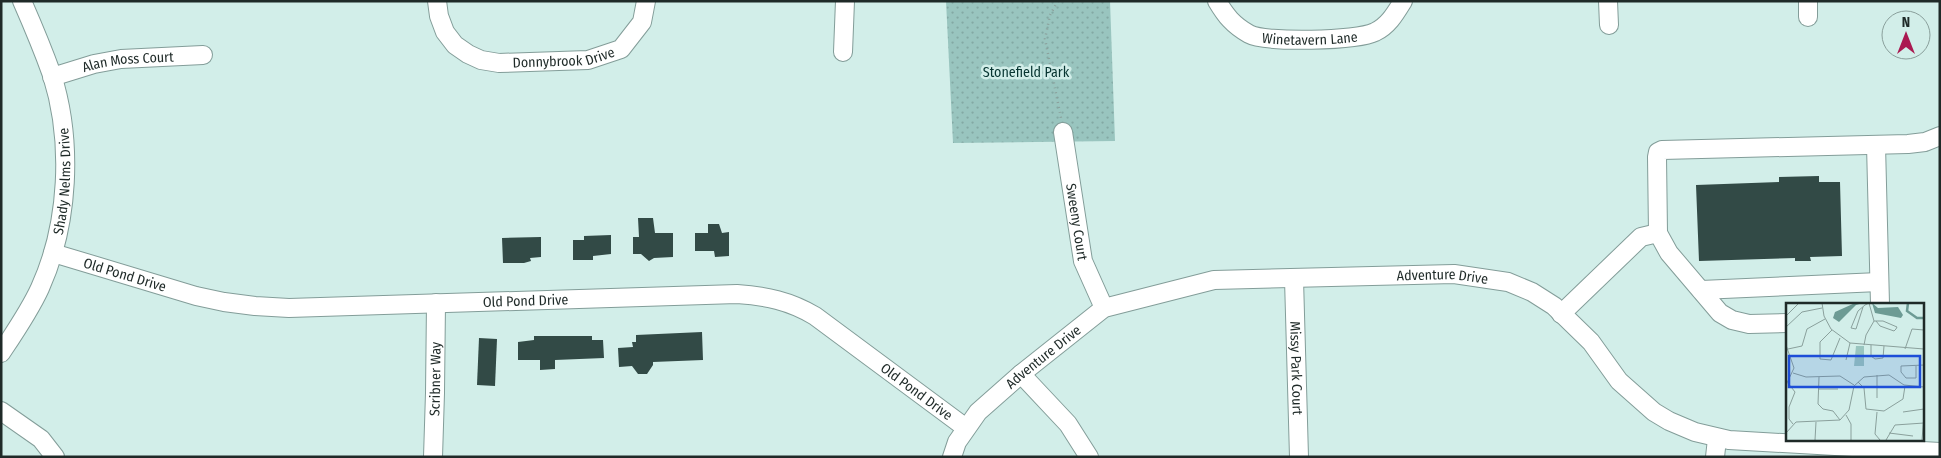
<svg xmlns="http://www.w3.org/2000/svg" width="1941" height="458" viewBox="0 0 1941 458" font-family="'Fira Sans Condensed',sans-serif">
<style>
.park{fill:url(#park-dots)}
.building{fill:#324a46}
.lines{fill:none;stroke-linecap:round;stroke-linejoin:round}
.minor-casing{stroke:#839d99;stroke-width:20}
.path{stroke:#8a9f9b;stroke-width:2.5;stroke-dasharray:1 4;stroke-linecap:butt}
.minor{stroke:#fff;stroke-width:18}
.labels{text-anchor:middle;stroke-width:5;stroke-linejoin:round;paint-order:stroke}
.street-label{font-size:14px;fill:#1f2a28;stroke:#d2eee9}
.park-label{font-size:14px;fill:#073531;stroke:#d2eee9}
.inset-river{fill:none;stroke:#6d9b94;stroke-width:2.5}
.inset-road{fill:none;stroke:#8aa09c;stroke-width:1}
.view{fill:#1d4ed8;fill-opacity:0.15;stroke:#1d4ed8;stroke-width:2.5}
.inset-edge{fill:none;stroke:#1f2a28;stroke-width:2.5}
</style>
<defs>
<pattern id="park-dots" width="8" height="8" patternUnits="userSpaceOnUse" patternTransform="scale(1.25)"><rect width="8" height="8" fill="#99c5bf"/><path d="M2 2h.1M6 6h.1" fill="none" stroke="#83a9a4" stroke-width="1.8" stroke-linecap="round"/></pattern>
</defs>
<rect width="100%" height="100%" fill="#d2eee9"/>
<polygon class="park" points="946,1 1110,1 1115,141 953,143"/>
<g class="building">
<polygon points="1819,176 1819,182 1840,182 1842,256 1810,257 1811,261 1795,261 1795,258 1699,261 1696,185 1779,182 1779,177"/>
<polygon points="638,218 653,218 655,233 673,233 673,257 654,258 649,261 641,254 633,254 633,237 639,237"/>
<polygon points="708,224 719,224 722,233 729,232 729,256 715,257 714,251 695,251 695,233 708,233"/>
<polygon points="611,235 611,254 593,256 593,260 573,260 573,240 584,240 584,236"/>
<polygon points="541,237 541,257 530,258 531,261 524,263 503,263 502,238"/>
<polygon points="702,332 703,360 653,362 653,365 647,374 638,374 632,366 619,367 618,348 633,347 632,342 636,342 636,335"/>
<polygon points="534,336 592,336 592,340 603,340 604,358 555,360 555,369 540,370 540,360 518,360 518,342 534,340"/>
<polygon points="479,338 497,339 495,386 477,385"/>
</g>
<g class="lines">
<defs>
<g id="minor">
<path id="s1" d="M437,1l2,15 6,16 10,13 13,9 13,6 18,3 89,-3 33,-11 21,-27 4,-21"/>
<path id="s2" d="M1217,1c9,15 16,24 32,33 16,9 108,7 126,-2 13,-6 20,-18 28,-31"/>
<polyline points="1608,1 1609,25"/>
<polyline points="1808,1 1808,17"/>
<polyline points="843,52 845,1"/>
<path id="s3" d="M52,77l42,-13 27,-5 82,-4"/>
<path id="s4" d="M1063,132l20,129 21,47"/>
<polyline points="1876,145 1880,304"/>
<path id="s5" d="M53,253l143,43 28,6 31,4 34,2 448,-14c29,2 53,7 78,22l151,112"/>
<path id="s6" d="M1294,279l5,178"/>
<polyline points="1701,290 1879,282"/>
<polyline points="1561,314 1641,237 1658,233"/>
<polyline points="1787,323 1749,324 1732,320 1720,313 1669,253 1658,233 1657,157 1658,152 1662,150 1908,144 1925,142 1940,136"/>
<path id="s7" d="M1,353c14,-21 29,-43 39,-65 29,-64 33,-146 12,-213 -9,-25 -19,-49 -30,-74"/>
<polyline points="1021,374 1068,424 1089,457"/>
<polyline points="1,411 41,439 55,457"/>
<path id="s8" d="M433,457l2,-64 1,-90"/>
<path id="s9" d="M952,457l5,-15 21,-30 43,-38 83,-66 110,-28 240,-6 54,8 24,10 22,14 37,36 28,39 35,31 15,9 26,11 34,8 211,12"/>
<polyline points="1715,457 1717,439"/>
</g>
</defs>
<use href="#minor" class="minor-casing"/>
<polyline class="path" points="1058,1 1050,15 1045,39 1061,118"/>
<use href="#minor" class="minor"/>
</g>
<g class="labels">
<g class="street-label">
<text dy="5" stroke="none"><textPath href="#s2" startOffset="108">Winetavern Lane</textPath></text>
<text dy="5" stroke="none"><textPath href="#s1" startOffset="162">Donnybrook Drive</textPath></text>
<text dy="5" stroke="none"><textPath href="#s3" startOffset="78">Alan Moss Court</textPath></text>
<text dy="5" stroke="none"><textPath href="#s7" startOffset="186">Shady Nelms Drive</textPath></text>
<text dy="5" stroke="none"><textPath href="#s4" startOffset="91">Sweeny Court</textPath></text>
<text dy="5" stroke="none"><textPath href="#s5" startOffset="75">Old Pond Drive</textPath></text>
<text dy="5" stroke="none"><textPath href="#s9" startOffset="558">Adventure Drive</textPath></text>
<text dy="5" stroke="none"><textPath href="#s5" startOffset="480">Old Pond Drive</textPath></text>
<text dy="5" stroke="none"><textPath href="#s9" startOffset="138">Adventure Drive</textPath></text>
<text dy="5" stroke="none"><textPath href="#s6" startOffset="89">Missy Park Court</textPath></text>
<text dy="5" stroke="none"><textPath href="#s8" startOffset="78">Scribner Way</textPath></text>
<text dy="5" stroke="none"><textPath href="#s5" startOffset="900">Old Pond Drive</textPath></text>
</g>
<g class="park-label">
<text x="1026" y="77">Stonefield Park</text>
</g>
</g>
<g transform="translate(1786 303)">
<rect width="138" height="138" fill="#d2eee9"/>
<path d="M70,43h8v20h-10z" fill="#99c5bf"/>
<path d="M69,0h8l-7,2 -17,17 -6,-4 2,-6zM86,0l6,5 20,-1 5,8 -2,3 -26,-5z" fill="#6d9b94"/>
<path class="inset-river" d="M122,0l-1,8 10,7h7"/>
<path class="inset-road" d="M36,0l2,13 7,13 19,14 74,6M77,4l-7,22 -5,-1 7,-17 7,-6 4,-2M0,13l13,-13M88,18h9l14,6 -1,2 -2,2 -14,-5 -4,-5M0,24l16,-15 20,-4M46,27l-12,12v17l11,1 9,-22M0,42l8,23 -8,17M78,42l2,-10 8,-14 -5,-18M85,42v11l4,3 8,-1 1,-12M2,46l14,-3 5,-17 18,-10M119,46l7,-20 12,1M60,57l4,-17M130,63v12h-10l-5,-6v-6l23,-1M7,70l13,4 34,-1 14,9M91,72v23M33,74l-1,27 5,5 10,2 7,9M72,79l6,6 2,21M2,80l7,9 -6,15v12l4,5M32,86h20M80,106l18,2 19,-12 2,-13M91,109l-2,22 5,6M117,109l21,-3M60,112l5,9v16M0,130l10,-11 44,-2 9,-10 5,-24 10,-9 25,-2 15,10 20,2M103,130l24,3M29,137l1,-18M100,137l9,-15 29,-2M136,137l2,-25"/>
<path class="view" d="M3,53h131v31h-131z"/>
<rect width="138" height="138" class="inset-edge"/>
</g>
<rect width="1941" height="458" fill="none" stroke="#1f2a28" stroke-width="5"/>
<g transform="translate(1906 35)"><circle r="24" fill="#d2eee9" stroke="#8aa09c"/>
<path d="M0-4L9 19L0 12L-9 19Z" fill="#aa1951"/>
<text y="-8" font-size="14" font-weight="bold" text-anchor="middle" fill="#1f2a28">N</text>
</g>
</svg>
